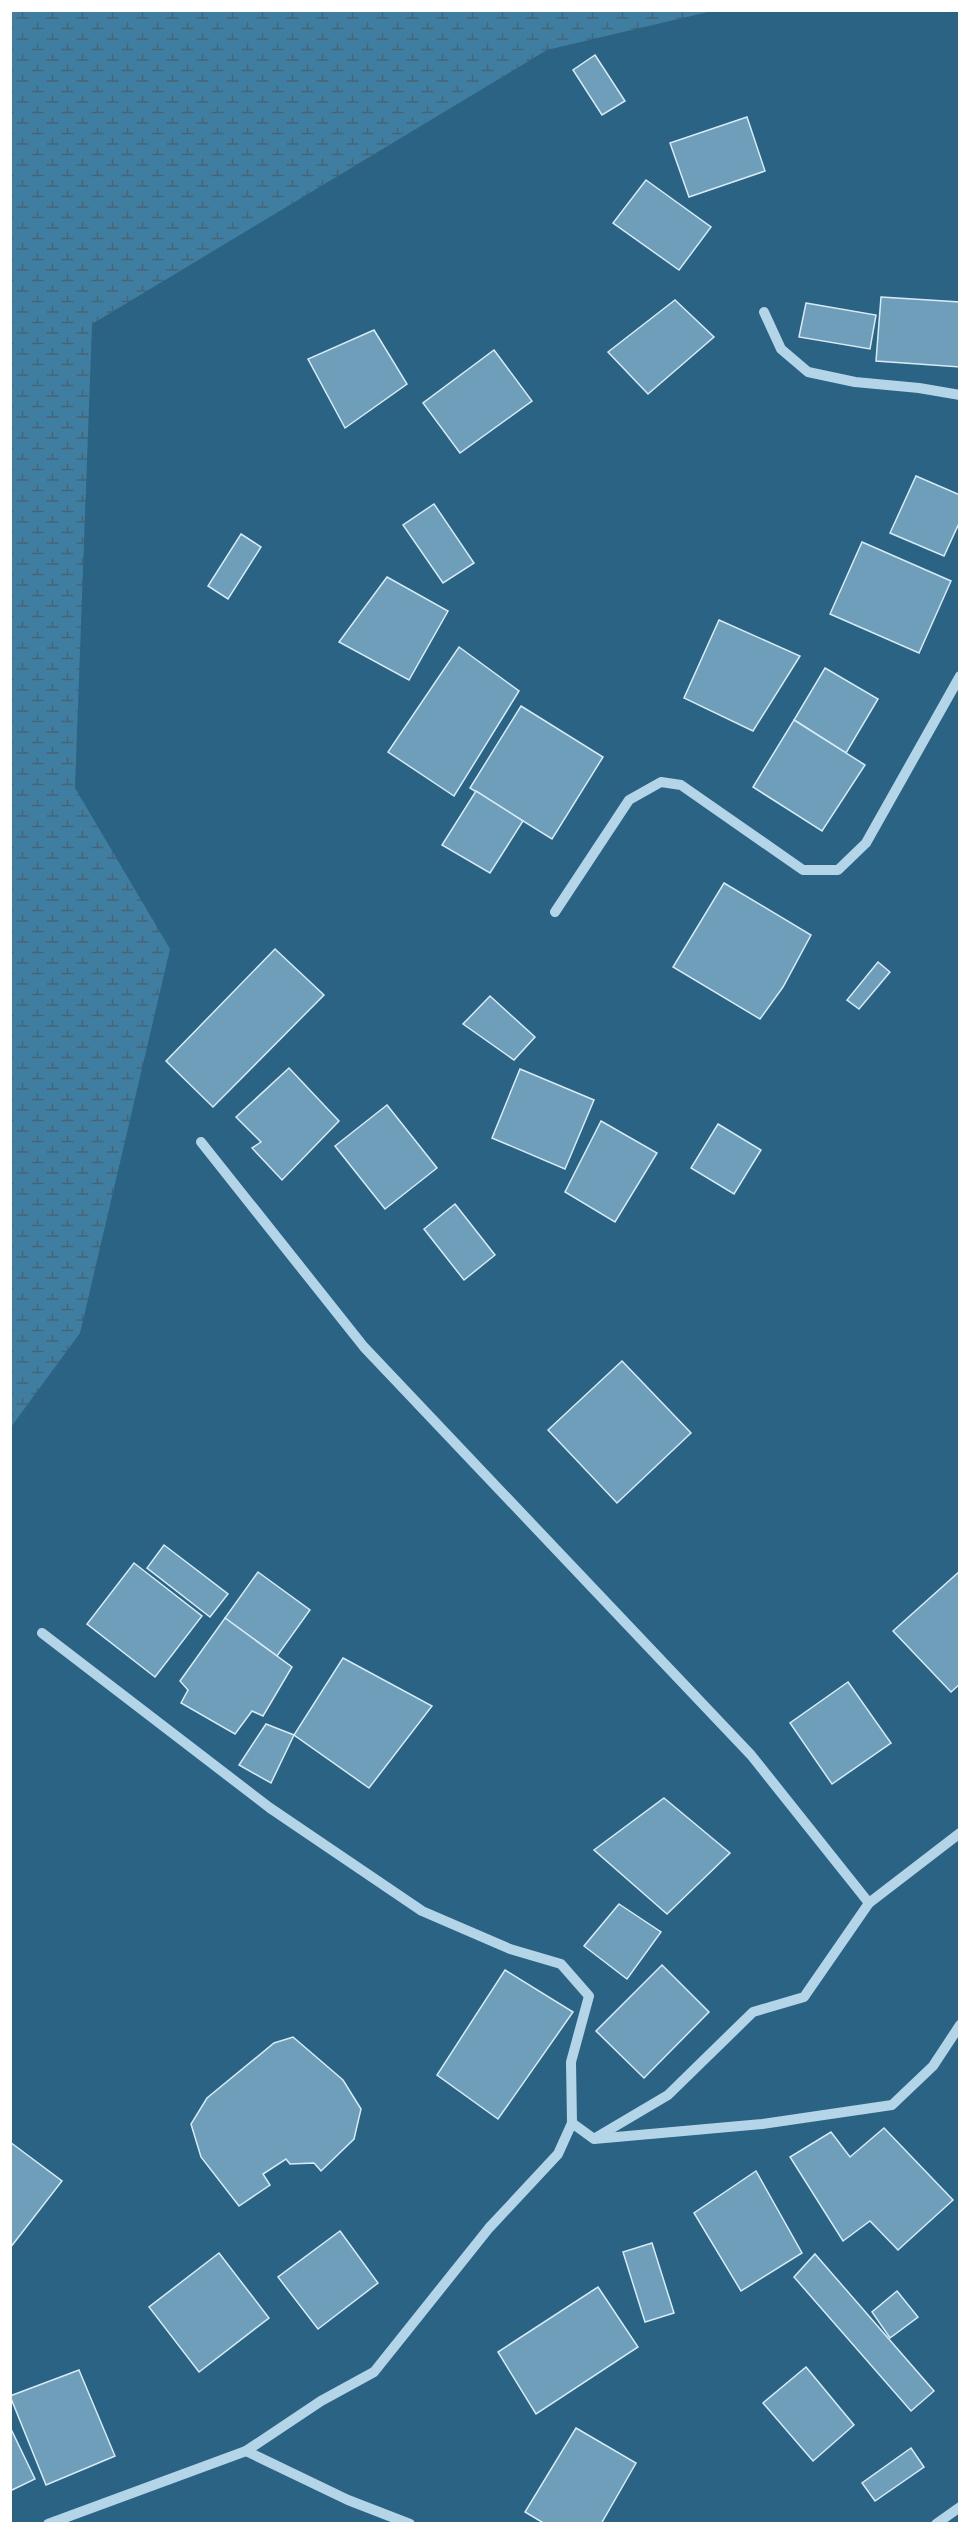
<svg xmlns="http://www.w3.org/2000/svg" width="970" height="2534" viewBox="0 0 970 2534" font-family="Roboto,sans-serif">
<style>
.wetland{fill:url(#wetland-marsh)}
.building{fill:#6e9eb9;stroke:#d7ebf5;stroke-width:1.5}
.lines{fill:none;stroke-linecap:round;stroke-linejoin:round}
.minor{stroke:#b4d5e7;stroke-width:10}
</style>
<defs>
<pattern id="wetland-marsh" width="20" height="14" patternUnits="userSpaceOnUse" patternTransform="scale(1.5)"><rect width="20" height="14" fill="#3f7ea0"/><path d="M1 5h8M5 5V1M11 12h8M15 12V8" fill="none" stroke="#466576"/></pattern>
</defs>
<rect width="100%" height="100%" fill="#2a6384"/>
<polygon class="wetland" points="11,10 712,11 547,50 92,324 75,788 170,949 80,1333 11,1427"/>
<g class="building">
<polygon points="595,55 625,101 602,115 573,70"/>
<polygon points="747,117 765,171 689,197 670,143"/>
<polygon points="646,180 711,227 679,270 613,223"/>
<polygon points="881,297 960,302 960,367 876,361"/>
<polygon points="675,300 714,337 648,394 608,352"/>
<polygon points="806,303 876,315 870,349 799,337"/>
<polygon points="374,330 407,384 345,428 308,359"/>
<polygon points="494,350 532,401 460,453 423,403"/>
<polygon points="916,476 960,495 960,521 944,556 890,533"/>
<polygon points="434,504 474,563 443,583 403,525"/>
<polygon points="241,534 261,547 228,599 208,586"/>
<polygon points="862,542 951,581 919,653 830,614"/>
<polygon points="387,577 448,611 409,680 339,642"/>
<polygon points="719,620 800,656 753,731 684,698"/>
<polygon points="459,647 519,691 454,796 388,752"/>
<polygon points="825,668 878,699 846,753 794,720"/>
<polygon points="521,706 603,757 552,839 470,788"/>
<polygon points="794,720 865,765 822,831 753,787"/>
<polygon points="476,791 523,821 490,873 442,845"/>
<polygon points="724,883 811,935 783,987 760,1019 673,967"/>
<polygon points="275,949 324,995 213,1107 166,1061"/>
<polygon points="878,962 890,972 859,1009 847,1000"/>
<polygon points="490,996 535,1037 514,1060 463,1024"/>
<polygon points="289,1068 339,1121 282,1180 252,1148 261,1142 236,1117"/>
<polygon points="520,1069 594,1100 565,1169 492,1138"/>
<polygon points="387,1105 437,1168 385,1209 335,1146"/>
<polygon points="601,1121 657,1153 615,1222 565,1192"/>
<polygon points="718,1124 761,1150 734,1194 691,1168"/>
<polygon points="455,1204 495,1255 464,1280 424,1229"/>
<polygon points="622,1361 691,1433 617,1503 548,1430"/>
<polygon points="164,1545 228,1594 210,1617 147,1568"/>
<polygon points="134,1563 202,1616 155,1677 87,1624"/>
<polygon points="960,1571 960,1684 951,1692 893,1631"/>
<polygon points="258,1572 310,1610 277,1656 225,1618"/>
<polygon points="225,1618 292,1667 263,1716 252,1711 235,1734 181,1703 188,1690 180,1681"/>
<polygon points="343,1658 432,1706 369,1788 294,1735"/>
<polygon points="848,1682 891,1743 832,1784 790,1723"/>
<polygon points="266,1724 294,1735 271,1783 239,1765"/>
<polygon points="664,1798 730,1853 667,1914 594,1850"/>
<polygon points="619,1904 661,1932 627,1979 584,1946"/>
<polygon points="662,1965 709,2012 644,2078 596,2031"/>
<polygon points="505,1970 573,2012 498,2119 437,2075"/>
<polygon points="293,2037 343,2080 361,2109 354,2139 321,2171 314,2163 290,2164 286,2159 263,2174 270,2185 239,2206 201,2157 191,2124 207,2098 274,2043"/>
<polygon points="884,2128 953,2200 898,2250 870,2221 843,2241 790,2157 831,2132 850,2157"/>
<polygon points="10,2142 62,2181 10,2248"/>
<polygon points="756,2171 802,2253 741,2291 694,2213"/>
<polygon points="340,2231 378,2283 318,2329 278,2277"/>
<polygon points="652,2243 674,2313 645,2322 623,2252"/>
<polygon points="219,2253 269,2318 199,2372 149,2307"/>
<polygon points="815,2254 934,2391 911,2411 794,2277"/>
<polygon points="598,2287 638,2347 536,2414 498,2352"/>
<polygon points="897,2291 918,2317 890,2338 872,2312"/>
<polygon points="806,2367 854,2425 813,2461 763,2403"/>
<polygon points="79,2370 115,2456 46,2485 10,2396"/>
<polygon points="10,2427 35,2479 10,2491"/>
<polygon points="576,2428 636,2463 601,2524 545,2524 525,2512"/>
<polygon points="911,2448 924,2467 875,2501 862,2483"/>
</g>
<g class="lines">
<g class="minor">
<polyline points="764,312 781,349 808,372 855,382 919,388 960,395"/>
<polyline points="555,912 629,800 661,782 681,785 803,870 838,870 866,843 960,676"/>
<polyline points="201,1142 364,1347 751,1755 869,1903"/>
<polyline points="42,1633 270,1808 422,1911 510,1949 561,1964 589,1996 571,2062 572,2123"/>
<polyline points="597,2137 668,2095 753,2012 804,1997 869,1903 960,1833"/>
<polyline points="246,2451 348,2500 410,2524"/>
<polyline points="48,2524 246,2451 321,2401 374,2372 489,2228 558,2154 572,2123 594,2139 762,2124 892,2105 933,2066 960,2025"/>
<polyline points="936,2524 960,2507"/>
</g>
</g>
<rect width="970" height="2534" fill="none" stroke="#ffffff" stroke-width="24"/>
</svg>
